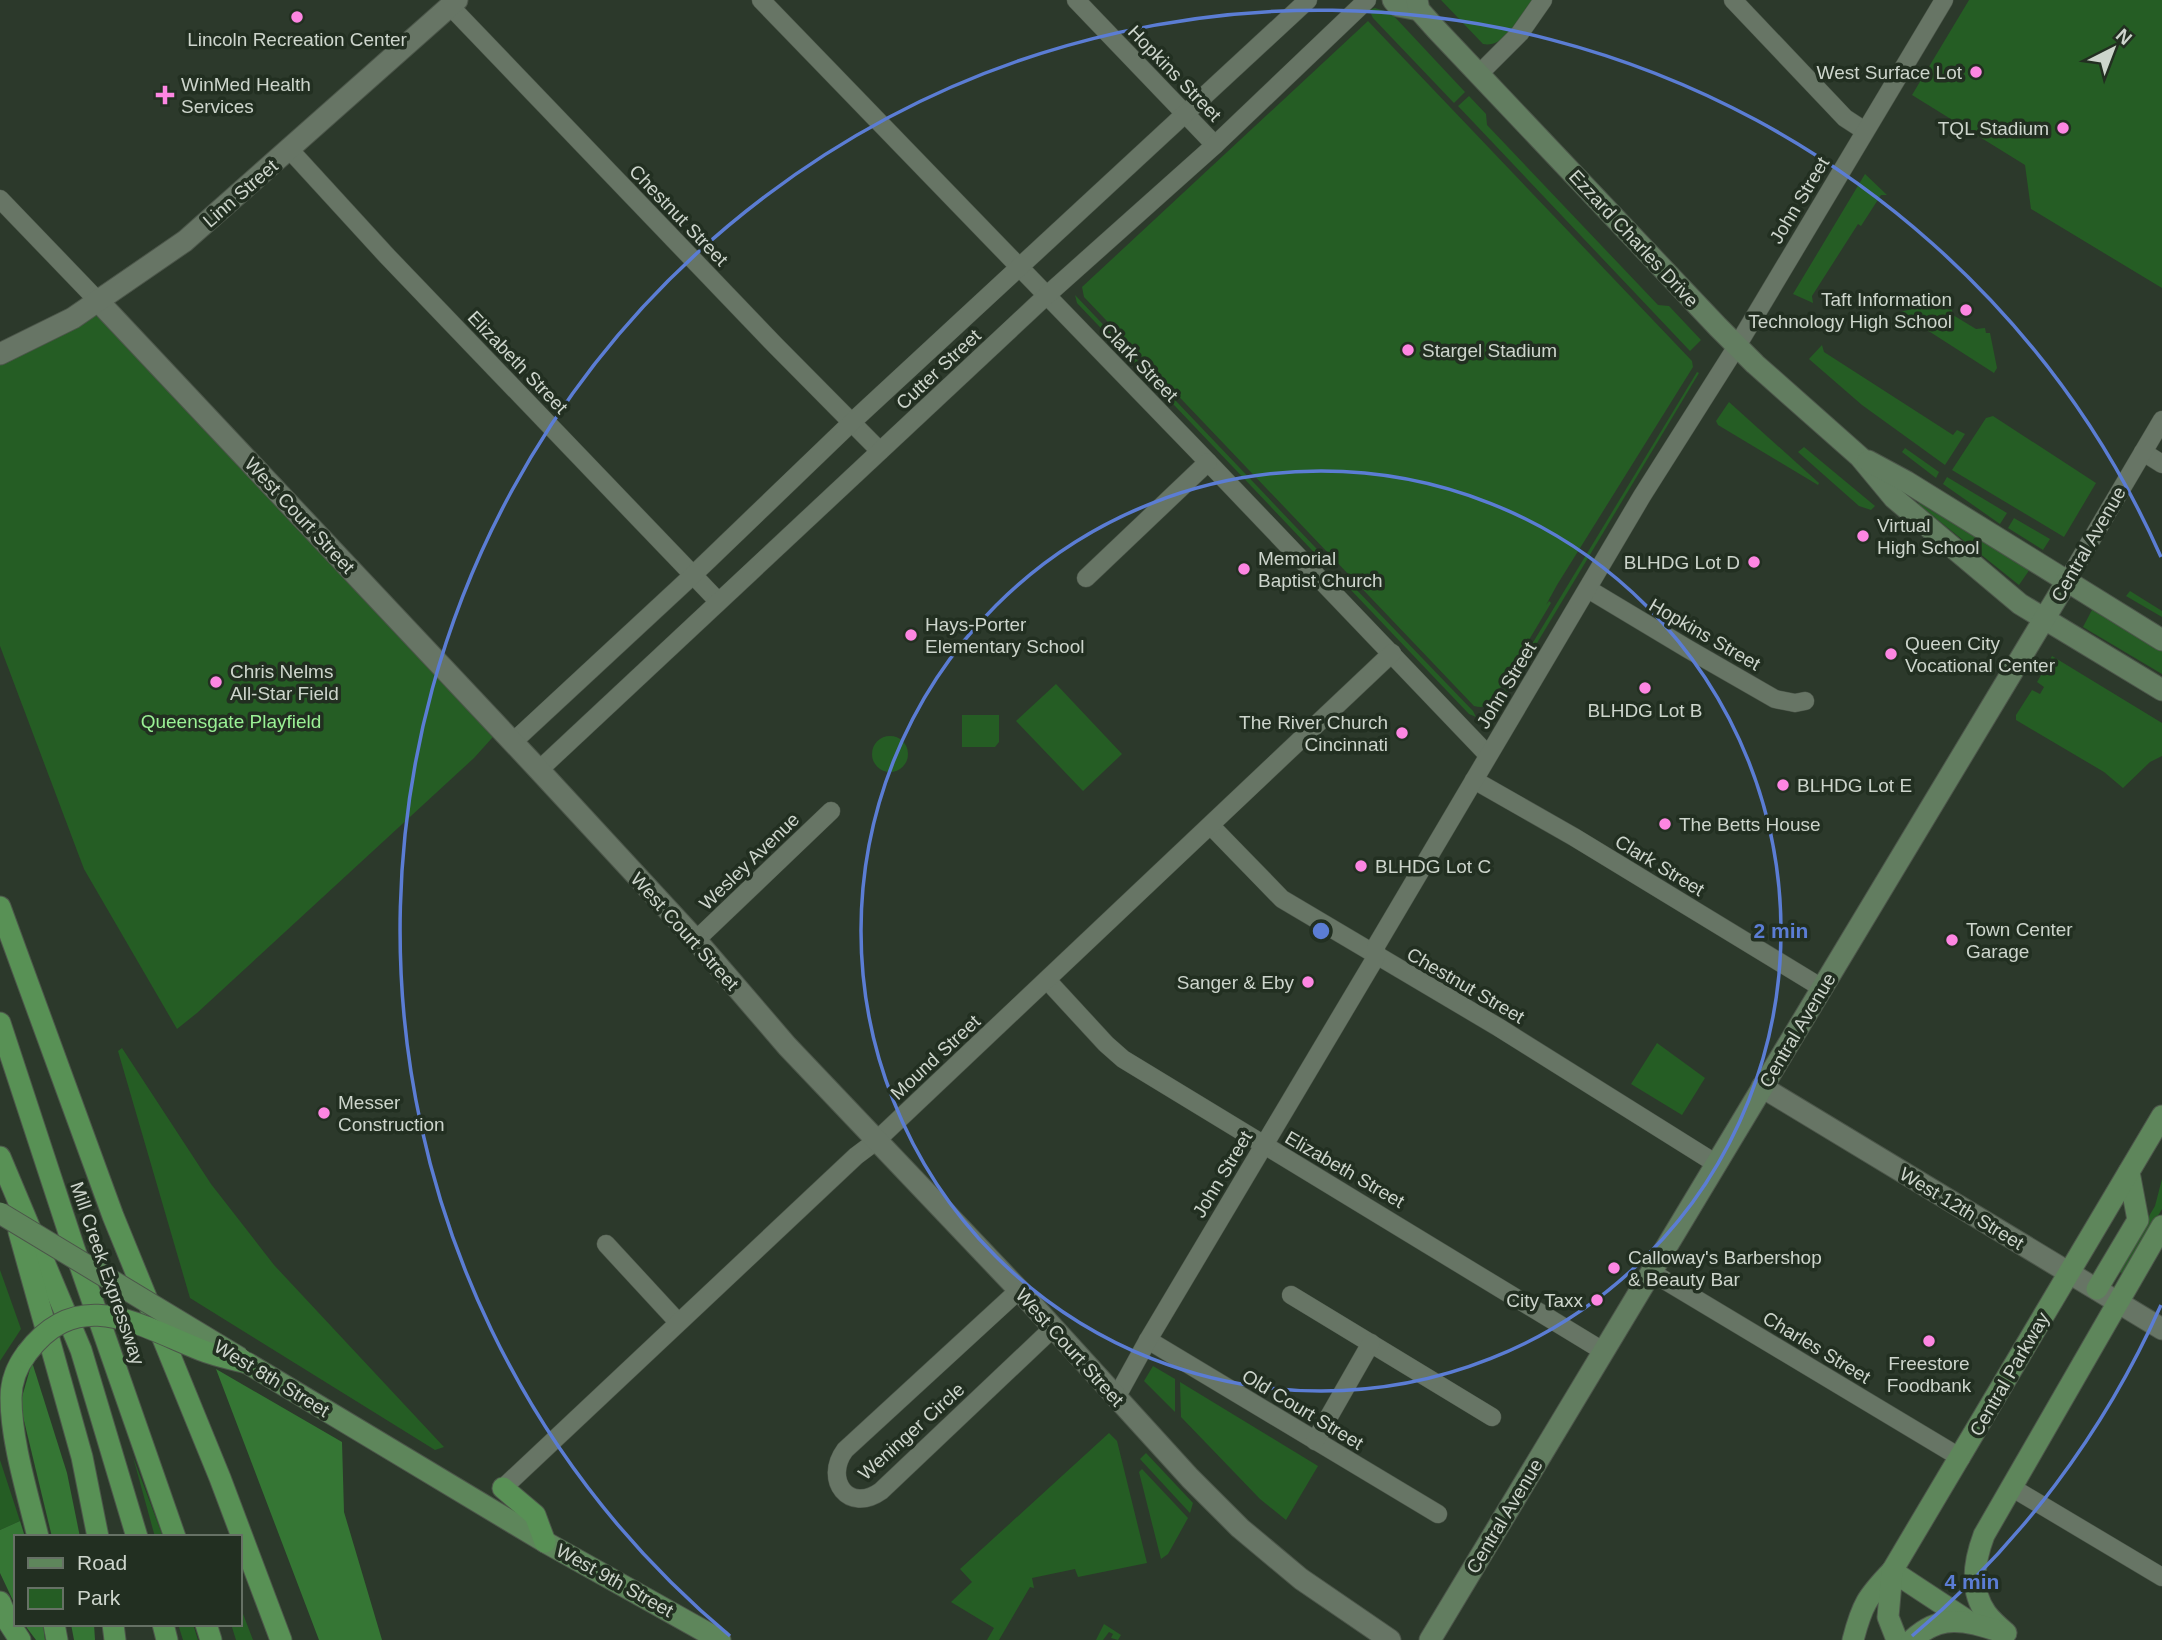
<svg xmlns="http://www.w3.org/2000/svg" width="2162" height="1640" viewBox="0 0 2162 1640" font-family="Arial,sans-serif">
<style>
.green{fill:#255d24}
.forest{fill:#357634}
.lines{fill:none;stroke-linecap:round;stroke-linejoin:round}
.minor-casing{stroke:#4c564a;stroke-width:19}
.tertiary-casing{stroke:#4c564a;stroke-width:23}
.secondary-casing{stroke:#4c564a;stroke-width:23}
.primary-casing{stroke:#4c564a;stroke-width:23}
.motorway-casing{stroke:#4c564a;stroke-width:23}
.minor{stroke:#677565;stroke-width:18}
.tertiary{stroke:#677565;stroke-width:21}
.secondary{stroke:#627d60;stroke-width:21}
.primary{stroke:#5e865b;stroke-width:21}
.motorway{stroke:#589155;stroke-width:21}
.primary-bridge-casing{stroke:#4c564a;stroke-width:23;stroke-linecap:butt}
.motorway-bridge-casing{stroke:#4c564a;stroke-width:23;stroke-linecap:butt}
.primary-bridge{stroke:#5e865b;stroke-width:21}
.motorway-bridge{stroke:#589155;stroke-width:21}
.ring{fill:none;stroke:#5b7dd4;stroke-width:3.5}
.poi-dot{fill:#fd86e2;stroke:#222f21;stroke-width:2.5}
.labels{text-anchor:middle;stroke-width:7;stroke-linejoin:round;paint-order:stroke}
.poi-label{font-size:19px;fill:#cdd5cc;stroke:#222f21;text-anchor:start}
.street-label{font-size:19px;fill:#cdd5cc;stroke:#222f21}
.park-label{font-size:19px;fill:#9af195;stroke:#222f21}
.centre{fill:#5b7dd4;stroke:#222f21;stroke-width:3.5}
.ring-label{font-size:21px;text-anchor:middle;font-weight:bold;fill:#5b7dd4;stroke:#222f21;stroke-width:7;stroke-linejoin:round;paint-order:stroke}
</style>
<rect width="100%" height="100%" fill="#2c392b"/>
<g class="green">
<path d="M1441,0h93c-12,15 -30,49 -51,44z"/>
<polygon points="1969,0 2162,0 2162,288 2031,209 2025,165 1912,95"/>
<polygon points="1375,8 1391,13 1465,92 1454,103 1373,18 1369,10"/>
<path d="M1368,21l324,340 1,6 -136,218 -11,20 3,-4 2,2 -58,97c-6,7 -11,8 -19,6l-390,-409 -2,-10z"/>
<polygon points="1469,96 1486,114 1487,125 1658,305 1669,306 1701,340 1690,351 1458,106"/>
<polygon points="1865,174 1887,195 1881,195 1861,226 1858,224 1812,296 1813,303 1793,294"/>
<polygon points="1075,295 1335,568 1328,567 1077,303"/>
<polygon points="99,302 501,728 474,758 197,1013 177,1029 84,869 0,646 0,354"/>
<polygon points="1944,302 1946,307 1951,306 1953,315 1976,329 1985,328 1986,333 1990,333 1997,368 1994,373 1899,312"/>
<polygon points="1822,345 1824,352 1953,435 1957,430 1965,434 1945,465 1862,405 1809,359"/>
<polygon points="1697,372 1699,373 1498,708 1489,715"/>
<polygon points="1729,402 1819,483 1818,485 1718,425 1716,421"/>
<polygon points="1993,416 2096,483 2064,537 1952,470 1986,418"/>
<polygon points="1804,447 1875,506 1871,510 1859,506 1798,452"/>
<polygon points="1905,448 1939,472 1936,478 1902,452"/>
<polygon points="1947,477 2007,513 2000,524 1943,484"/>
<polygon points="1919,503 2030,569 2019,585 1918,504"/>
<polygon points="2014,518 2050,539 2043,550 2008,528"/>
<polygon points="1350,583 1473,711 1476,717 1469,714 1350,589"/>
<polygon points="2130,591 2162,611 2162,617 2126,596"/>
<polygon points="2093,608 2162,649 2162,674 2083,627"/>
<polygon points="2052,656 2162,723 2162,756 2150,762 2123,788 2104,772 2016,720 2016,715 2032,690 2040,694 2044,687 2037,682"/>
<polygon points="1056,684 1122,754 1083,791 1016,721"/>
<polygon points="962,715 999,715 999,742 995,747 962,747"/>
<circle cx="890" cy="754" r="18"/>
<polygon points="1657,1043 1705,1078 1682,1115 1631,1084"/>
<polygon points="122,1048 211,1184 274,1265 444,1447 435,1450 190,1298 118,1051"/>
<polygon points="2162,1179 2162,1209 2123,1274 2117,1270 2155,1206"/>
<polygon points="0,1270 21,1329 0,1361"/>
<polygon points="1153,1366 1175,1379 1175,1412 1144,1381"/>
<polygon points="1180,1382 1318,1466 1286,1520 1260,1499 1181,1417"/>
<polygon points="1109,1433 1117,1441 1147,1563 1078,1577 1075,1569 1032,1578 1034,1588 1030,1587 999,1640 987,1640 994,1628 951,1602 972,1582 960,1569"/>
<polygon points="1146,1453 1193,1503 1190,1513 1140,1459"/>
<polygon points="133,1457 163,1537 155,1537"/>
<polygon points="0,1460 20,1521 0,1530"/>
<polygon points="1142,1469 1188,1518 1168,1554 1161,1559 1139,1472"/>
<polygon points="240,1606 253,1640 236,1640 231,1624 240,1624"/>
<polygon points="178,1624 193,1624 198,1640 183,1640"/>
<polygon points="1104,1624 1121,1635 1118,1640 1111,1638 1113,1634 1109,1632 1103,1640 1096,1640"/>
</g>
<g class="forest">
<polygon points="32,1362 67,1473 80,1537 52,1537 20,1404"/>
<polygon points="216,1369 342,1442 344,1512 382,1640 319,1640"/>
<polygon points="20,1521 25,1537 16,1537 16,1607 0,1573 0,1530"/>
<polygon points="24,1624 43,1624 45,1640 36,1640"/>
<polygon points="71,1624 94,1624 95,1640 74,1640"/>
</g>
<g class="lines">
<defs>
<g id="minor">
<polyline points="761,0 1208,462 1488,755"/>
<polyline points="1076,0 1215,145"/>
<polyline points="1733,0 1845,118 1865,131"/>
<polyline points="450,6 776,346 880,451"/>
<polyline points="1479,74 1520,33 1543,0"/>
<polyline points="289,149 387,256 718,601"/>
<polyline points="0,199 99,302"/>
<polyline points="2143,452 2162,464"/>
<polyline points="1086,578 1208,462"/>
<polyline points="2067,581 2162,420"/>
<polyline points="1588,589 1688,649 1775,699 1795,703 1805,701"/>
<polyline points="513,742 693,575 852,422 1308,0"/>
<polyline points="539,770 1046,296 1215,145 1367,0"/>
<polyline points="1474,780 1574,837 1822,988"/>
<polyline points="1211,826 1282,899 1498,1027 1715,1163"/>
<polyline points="696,940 831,811"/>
<polyline points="1047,980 1106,1044 1123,1059 1603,1351"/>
<polyline points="606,1244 678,1322"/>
<polyline points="1651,1272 1961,1458"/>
<path d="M1019,1290l-174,160c-22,30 4,64 36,41l172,-163"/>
<polyline points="1291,1295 1492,1417"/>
<polyline points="1148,1340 1438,1514"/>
<polyline points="1116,1398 1148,1340 1376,957 1376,946 1642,496 1737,346 1944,0"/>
<polyline points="1315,1441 1371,1343"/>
<polyline points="2011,1487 2162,1577"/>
<polyline points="503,1488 856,1156 876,1141 1392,653"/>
</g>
<g id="tertiary">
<polyline points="99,302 539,770 696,940 787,1046 1019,1290 1190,1478 1240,1528 1301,1579 1390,1640"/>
<polyline points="0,354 73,318 185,241 457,0"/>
<polyline points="1762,1087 2162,1329"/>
</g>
<g id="secondary">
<polyline points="1393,0 1398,6 1419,10"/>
<polyline points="1417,0 1419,10 1436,29 1718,327 1755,364 1860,457 1894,498 2020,604 2162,690"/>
<polyline points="1868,461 1907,482 2162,640"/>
<polyline points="1430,1640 2067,581"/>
</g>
<g id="primary">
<polyline points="2097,1289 2138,1220 2129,1172"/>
<polyline points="247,1363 545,1542 720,1640"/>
<polyline points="1892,1571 1968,1621"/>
<path d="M2006,1633c-7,-6 -15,-13 -20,-20 -17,-23 -11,-54 -2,-78l178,-309"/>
<path d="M1853,1640c9,-35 14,-43 39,-69"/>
<polyline points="1897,1640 1888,1617 1892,1571 2162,1116"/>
<path d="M1912,1640c31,-29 57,-18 93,-7"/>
</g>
<g id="motorway">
<polyline points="0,907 113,1216 220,1478 281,1640"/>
<polyline points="0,1023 74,1248 175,1537"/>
<polyline points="0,1157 81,1350 137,1537"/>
<polyline points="19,1232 82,1457 98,1537"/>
<path d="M27,1353c-10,13 -16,29 -16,45 0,43 17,97 27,139"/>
<polyline points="503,1488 535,1515 545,1542"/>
<polyline points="0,1602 9,1623 20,1640"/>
<polyline points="54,1624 57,1640"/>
<polyline points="113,1624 115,1640"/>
<polyline points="163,1624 167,1640"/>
<polyline points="206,1624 211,1640"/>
</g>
</defs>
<use href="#minor" class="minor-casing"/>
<use href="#tertiary" class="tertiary-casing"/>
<use href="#secondary" class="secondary-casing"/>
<use href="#primary" class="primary-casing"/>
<use href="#motorway" class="motorway-casing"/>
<use href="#minor" class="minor"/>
<use href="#tertiary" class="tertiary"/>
<use href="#secondary" class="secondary"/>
<use href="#primary" class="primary"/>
<use href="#motorway" class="motorway"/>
<defs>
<polyline id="primary-bridge" points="0,1213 240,1358"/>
<path id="motorway-bridge" d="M27,1353c52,-69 113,-27 174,-3 15,6 31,9 46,13"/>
</defs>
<use href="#primary-bridge" class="primary-bridge-casing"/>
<use href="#motorway-bridge" class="motorway-bridge-casing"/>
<use href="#primary-bridge" class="primary-bridge"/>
<use href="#motorway-bridge" class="motorway-bridge"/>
</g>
<g class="ring">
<circle cx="1321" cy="931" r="460"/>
<path d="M2161 1305A920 920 0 0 1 1912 1636M730 1636A920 920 0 1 1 2161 557"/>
</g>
<g class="poi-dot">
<circle cx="297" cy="17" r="7"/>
<circle cx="1976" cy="72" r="7"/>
<path d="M161.5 84.5h7v7h7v7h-7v7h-7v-7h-7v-7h7z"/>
<circle cx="2063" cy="128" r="7"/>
<circle cx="1966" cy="310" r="7"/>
<circle cx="1408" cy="350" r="7"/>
<circle cx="1863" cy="536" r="7"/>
<circle cx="1754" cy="562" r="7"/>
<circle cx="1244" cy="569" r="7"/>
<circle cx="911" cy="635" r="7"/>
<circle cx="1891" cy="654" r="7"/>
<circle cx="216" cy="682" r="7"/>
<circle cx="1645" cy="688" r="7"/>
<circle cx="1402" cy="733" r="7"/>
<circle cx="1783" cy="785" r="7"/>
<circle cx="1665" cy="824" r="7"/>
<circle cx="1361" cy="866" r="7"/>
<circle cx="1952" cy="940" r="7"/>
<circle cx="1308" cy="982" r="7"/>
<circle cx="324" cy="1113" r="7"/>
<circle cx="1614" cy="1268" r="7"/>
<circle cx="1597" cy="1300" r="7"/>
<circle cx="1929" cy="1341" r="7"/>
</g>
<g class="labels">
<g class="poi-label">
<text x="297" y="46" text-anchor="middle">Lincoln Recreation Center</text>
<text x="1962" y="79" text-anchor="end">West Surface Lot</text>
<text x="181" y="91">WinMed Health<tspan x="181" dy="22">Services</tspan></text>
<text x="2049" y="135" text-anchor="end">TQL Stadium</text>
<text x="1952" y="306" text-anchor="end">Taft Information<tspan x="1952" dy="22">Technology High School</tspan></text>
<text x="1422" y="357">Stargel Stadium</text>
<text x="1877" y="532">Virtual<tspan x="1877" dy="22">High School</tspan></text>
<text x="1258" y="565">Memorial<tspan x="1258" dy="22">Baptist Church</tspan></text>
<text x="1740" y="569" text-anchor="end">BLHDG Lot D</text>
<text x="925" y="631">Hays-Porter<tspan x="925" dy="22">Elementary School</tspan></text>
<text x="1905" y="650">Queen City<tspan x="1905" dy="22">Vocational Center</tspan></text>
<text x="230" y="678">Chris Nelms<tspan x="230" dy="22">All-Star Field</tspan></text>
<text x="1645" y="717" text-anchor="middle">BLHDG Lot B</text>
<text x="1388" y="729" text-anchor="end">The River Church<tspan x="1388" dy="22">Cincinnati</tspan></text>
<text x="1797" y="792">BLHDG Lot E</text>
<text x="1679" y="831">The Betts House</text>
<text x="1375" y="873">BLHDG Lot C</text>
<text x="1966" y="936">Town Center<tspan x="1966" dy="22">Garage</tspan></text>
<text x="1294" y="989" text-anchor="end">Sanger &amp; Eby</text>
<text x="338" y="1109">Messer<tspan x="338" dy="22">Construction</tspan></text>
<text x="1628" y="1264">Calloway's Barbershop<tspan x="1628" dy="22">&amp; Beauty Bar</tspan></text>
<text x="1583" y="1307" text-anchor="end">City Taxx</text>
<text x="1929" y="1370" text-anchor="middle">Freestore<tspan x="1929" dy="22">Foodbank</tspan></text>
</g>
<g class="street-label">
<text transform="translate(1175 73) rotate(46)" y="7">Hopkins Street</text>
<text transform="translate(240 193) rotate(-41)" y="7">Linn Street</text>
<text transform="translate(1799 200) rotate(-59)" y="7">John Street</text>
<text transform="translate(679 215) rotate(46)" y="7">Chestnut Street</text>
<text transform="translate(1634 238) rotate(47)" y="7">Ezzard Charles Drive</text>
<text transform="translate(518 362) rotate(46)" y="7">Elizabeth Street</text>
<text transform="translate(1140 362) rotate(46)" y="7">Clark Street</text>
<text transform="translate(938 369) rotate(-43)" y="7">Cutter Street</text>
<text transform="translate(300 515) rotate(47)" y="7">West Court Street</text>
<text transform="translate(2088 544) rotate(-60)" y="7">Central Avenue</text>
<text transform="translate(1705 634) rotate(30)" y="7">Hopkins Street</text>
<text transform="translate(1506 685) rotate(-59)" y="7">John Street</text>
<text transform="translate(749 861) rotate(-44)" y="7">Wesley Avenue</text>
<text transform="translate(1660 865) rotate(31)" y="7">Clark Street</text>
<text transform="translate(685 931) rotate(48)" y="7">West Court Street</text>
<text transform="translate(1466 985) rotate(30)" y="7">Chestnut Street</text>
<text transform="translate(1797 1030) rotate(-59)" y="7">Central Avenue</text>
<text transform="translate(935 1057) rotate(-43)" y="7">Mound Street</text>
<text transform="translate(1345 1169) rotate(30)" y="7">Elizabeth Street</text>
<text transform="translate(1222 1174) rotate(-59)" y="7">John Street</text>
<text transform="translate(1962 1208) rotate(31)" y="7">West 12th Street</text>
<text transform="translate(108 1273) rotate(71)" y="7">Mill Creek Expressway</text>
<text transform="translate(1070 1347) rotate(48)" y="7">West Court Street</text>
<text transform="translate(1817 1347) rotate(31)" y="7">Charles Street</text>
<text transform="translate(2009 1374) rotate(-60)" y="7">Central Parkway</text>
<text transform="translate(272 1378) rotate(31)" y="7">West 8th Street</text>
<text transform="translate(1303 1409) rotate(31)" y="7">Old Court Street</text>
<text transform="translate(911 1431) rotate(-42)" y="7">Weninger Circle</text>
<text transform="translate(1504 1516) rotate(-59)" y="7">Central Avenue</text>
<text transform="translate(615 1580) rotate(29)" y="7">West 9th Street</text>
</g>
<g class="park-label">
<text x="231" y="728">Queensgate Playfield</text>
</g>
</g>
<circle cx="1321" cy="931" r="10" class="centre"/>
<g class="ring-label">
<text x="1781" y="938">2 min</text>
<text x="1972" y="1589">4 min</text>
</g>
<rect x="14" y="1535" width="228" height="91" fill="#222f21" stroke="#667165" stroke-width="2"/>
<rect x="28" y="1558" width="35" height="10" fill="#5e865b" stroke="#667165" stroke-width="2"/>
<text x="77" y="1570" font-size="21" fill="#cdd5cc">Road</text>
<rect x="28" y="1588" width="35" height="21" fill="#255d24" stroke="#667165" stroke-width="2"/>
<text x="77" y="1605" font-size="21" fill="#cdd5cc">Park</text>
<g transform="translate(2113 49) rotate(42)" stroke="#222f21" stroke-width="5" paint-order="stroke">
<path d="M0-5L12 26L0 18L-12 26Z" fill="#cdd5cc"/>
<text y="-10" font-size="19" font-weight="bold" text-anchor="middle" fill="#cdd5cc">N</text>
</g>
</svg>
